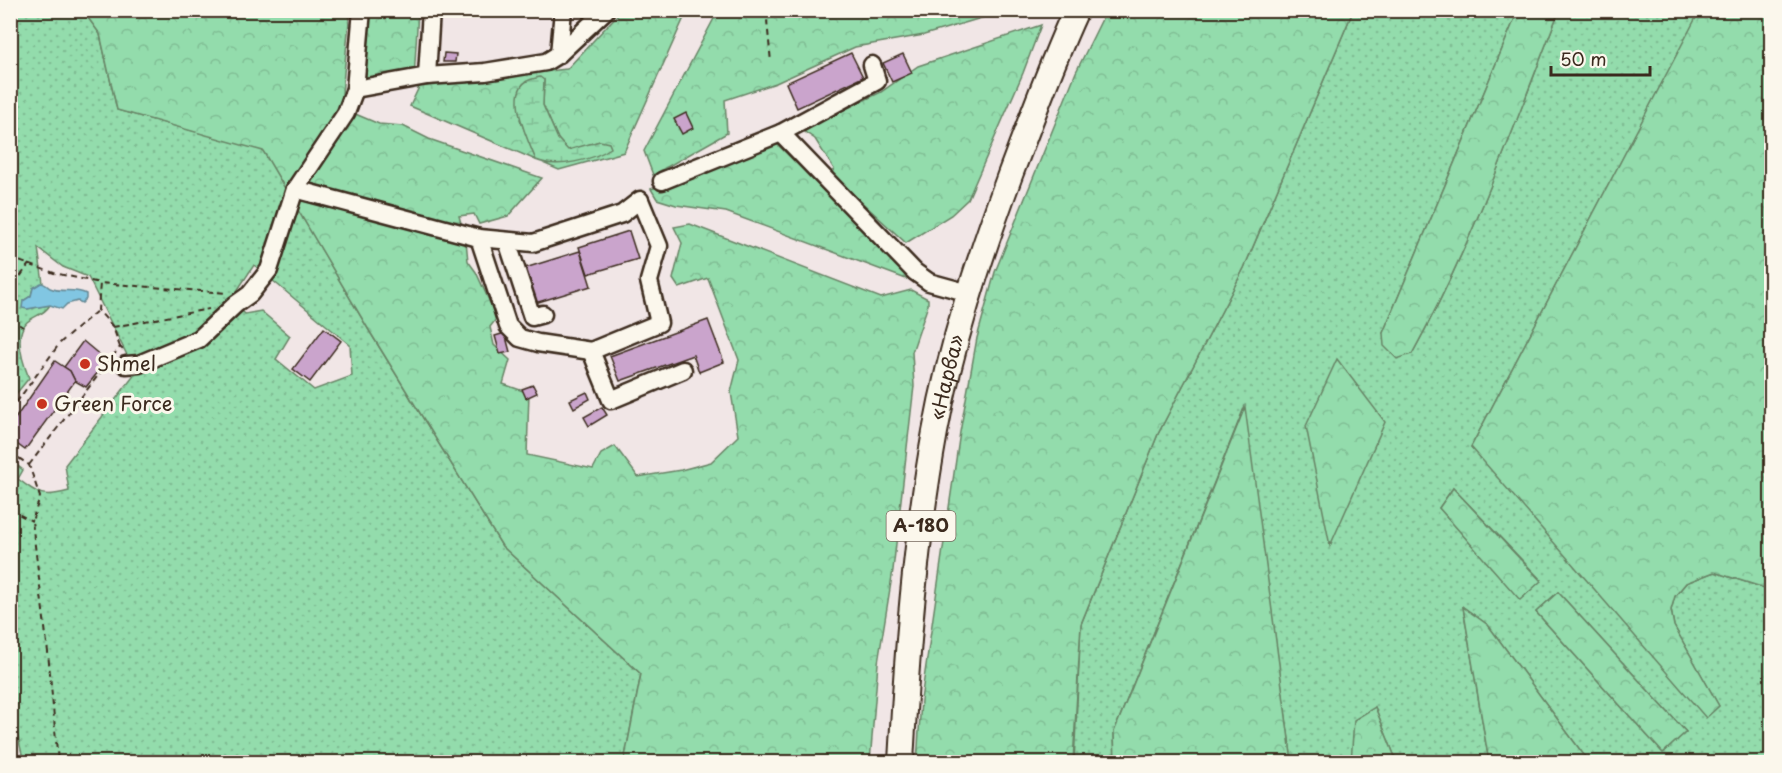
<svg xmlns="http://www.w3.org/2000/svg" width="1782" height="773" viewBox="0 0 1782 773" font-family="'Playpen Sans',sans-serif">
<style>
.grass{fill:url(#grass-dots);stroke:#678365;stroke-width:1.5;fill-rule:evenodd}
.forest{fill:url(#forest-crowns);stroke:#678365;stroke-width:1.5}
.wetland{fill:url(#wetland-marsh);stroke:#678365;stroke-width:1.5}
.water{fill:#81c6e2;stroke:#658894;stroke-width:1.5}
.building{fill:#caa4cc;stroke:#3b2a1e;stroke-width:1.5}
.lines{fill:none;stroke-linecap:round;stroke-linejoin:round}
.minor-casing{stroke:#3b2a1e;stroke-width:21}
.highway-casing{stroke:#3b2a1e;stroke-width:28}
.path{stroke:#3b2a1e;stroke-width:2;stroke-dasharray:6 4.5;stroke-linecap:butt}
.minor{stroke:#fbf7ec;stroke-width:16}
.highway{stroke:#fbf7ec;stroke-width:24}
.poi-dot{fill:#c8321e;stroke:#fbf7ec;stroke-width:2}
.labels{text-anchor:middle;stroke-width:6;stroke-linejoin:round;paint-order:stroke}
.shield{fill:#fbf7ec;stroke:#75685c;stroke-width:1.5}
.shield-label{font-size:18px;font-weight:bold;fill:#3b2a1e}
.poi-label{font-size:20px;fill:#3b2a1e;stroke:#fbf7ec;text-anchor:start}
.street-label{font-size:20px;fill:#3b2a1e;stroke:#fbf7ec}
</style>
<defs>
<pattern id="grass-dots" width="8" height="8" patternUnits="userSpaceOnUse" patternTransform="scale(1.5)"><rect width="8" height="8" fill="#93dcac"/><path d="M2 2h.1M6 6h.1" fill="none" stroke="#80bd94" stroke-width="1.8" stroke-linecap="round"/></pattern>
<pattern id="forest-crowns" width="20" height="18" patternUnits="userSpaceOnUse" patternTransform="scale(1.5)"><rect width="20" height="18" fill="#93dcac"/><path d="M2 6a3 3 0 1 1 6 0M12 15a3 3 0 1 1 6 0" fill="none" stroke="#80bd94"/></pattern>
<pattern id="wetland-marsh" width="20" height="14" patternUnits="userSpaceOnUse" patternTransform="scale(1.5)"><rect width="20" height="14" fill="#93dcac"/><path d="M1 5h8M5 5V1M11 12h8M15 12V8" fill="none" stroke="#80bd94"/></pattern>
</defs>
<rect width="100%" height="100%" fill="#f1e6e6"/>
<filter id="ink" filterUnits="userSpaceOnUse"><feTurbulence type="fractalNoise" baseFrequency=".0167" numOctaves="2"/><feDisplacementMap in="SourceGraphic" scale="12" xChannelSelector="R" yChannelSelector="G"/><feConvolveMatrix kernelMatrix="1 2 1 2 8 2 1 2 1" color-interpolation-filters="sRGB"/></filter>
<g filter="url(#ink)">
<g class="grass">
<path d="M11,11h72l17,23 17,76 146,40 107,182 132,214 139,128 -17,88h-600l-14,-57v-245l13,10 -5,9c21,16 25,19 51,12l-4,-26 71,-92 -48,-96 -25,-10 -25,-19 5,35 -10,5 -2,8 -8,5 4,8 23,-4c-7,11 -14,9 -23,17 -14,13 -4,41 2,56l-18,22zM254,265l96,80 2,31 -38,14 -38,-31 14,-23 -29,-25 -16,3 -14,-14z"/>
<path d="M1353,11h165l-135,322 29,21c60,-109 102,-228 147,-343h141l-229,436 248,259 -45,-80 -3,-16 4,-14 11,-13 28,-11 57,18v172h-182l-101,-137 -25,-18 26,155h-92l-22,-55 -24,50v5h-59l-48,-354 -130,324 1,30h-41l7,-138 77,-190 86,-166zM1453,488l88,92 -21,19 -81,-91zM1558,592l128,140 -23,21 -127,-141z"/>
</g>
<g class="forest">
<polygon points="1700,10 1772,11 1771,590 1714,572 1686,583 1675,596 1671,610 1674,626 1719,706 1706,718 1471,447"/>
<polygon points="83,11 350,11 341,104 353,113 379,124 403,126 429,139 542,178 508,216 479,224 474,214 459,216 466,241 468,261 476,272 497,318 490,327 494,345 510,360 503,384 529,393 527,455 593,469 601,454 615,446 638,477 681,470 711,462 738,436 731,392 739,360 708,278 679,288 673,279 682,243 674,227 690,224 881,298 911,290 928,299 928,305 912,352 914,386 893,570 878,663 870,762 624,762 641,674 502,546 370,332 263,151 117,110 100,34"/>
<polygon points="371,11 418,11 414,80 365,81"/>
<polygon points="621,11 687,11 624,152 559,170 545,164 573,161 600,141 568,151 558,139 543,105 544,81 520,119 536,160 410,106 420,85 567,69"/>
<polygon points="718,11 1005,11 924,35 855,47 776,83 725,100 727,133 653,175 644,151"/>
<polygon points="1106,11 1353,11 1244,268 1158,434 1081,624 1073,762 917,762 921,700 960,432 977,338 995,272 1076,72"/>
<path d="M1518,11h41c-45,115 -87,234 -147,343l-15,5 -13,-13 -1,-13z"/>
<polygon points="1041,25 1023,73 968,199 951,215 906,243 831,174 834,169 815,139 802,130 881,92 918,66"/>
<polygon points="777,144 903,269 906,279 726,212 676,205 657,199 651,189"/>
<polygon points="1337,359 1385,422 1330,546 1306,426"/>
<polygon points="1245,407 1292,762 1115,762 1114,732"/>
<polygon points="1453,488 1541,581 1520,600 1439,508"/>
<polygon points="1558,592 1686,732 1663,753 1536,612"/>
<polygon points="1463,607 1488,625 1589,762 1489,762"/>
<polygon points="1375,707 1397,762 1351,762 1354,720"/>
</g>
<path class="wetland" d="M540,77l4,3 -1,25 15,34 10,11 32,-9 9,2 2,5c-18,12 -54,21 -75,12 -7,-17 -31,-66 -9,-79 3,-2 9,-3 13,-4z"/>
<path class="water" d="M41,283c3,0 6,3 9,5 10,5 25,0 36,6v5l-4,4 -4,-2 -11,3 -5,5 -12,-4 -23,4 -5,-1 1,-7 8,-5 2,-8z"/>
<g class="building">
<polygon points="444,10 460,10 459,17 444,16"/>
<polygon points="505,10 521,10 521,17 505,16"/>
<polygon points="444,53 456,54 455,62 443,62"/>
<polygon points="851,53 863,77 797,108 786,83"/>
<polygon points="903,54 912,73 892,82 883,63"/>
<polygon points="686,113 693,128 682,134 674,119"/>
<polygon points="629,231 638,259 588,274 579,247"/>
<polygon points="580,251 591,286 535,303 525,268"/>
<polygon points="708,320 724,362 699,372 693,355 620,381 610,356"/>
<polygon points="324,328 341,341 310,382 293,369"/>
<polygon points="505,333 510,352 500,354 495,336"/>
<polygon points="83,341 107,361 86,387 75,381 70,371 64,367"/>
<polygon points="55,361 70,371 75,381 25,450 10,439 10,426"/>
<polygon points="533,385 537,393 526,398 522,389"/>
<polygon points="587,392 590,399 574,408 570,400"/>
<polygon points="602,407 607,415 589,426 584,417"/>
</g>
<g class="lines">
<defs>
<g id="minor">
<polyline points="559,54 563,10"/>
<polyline points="427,76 431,10"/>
<polyline points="355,89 427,76 485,72 546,62 559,54 606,10"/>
<polyline points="781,133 915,272 929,282 969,293"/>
<polyline points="662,181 781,133 877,81 872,65"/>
<polyline points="295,189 479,238 533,243 622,214 640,200 659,246 649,281 659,323 591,351"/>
<polyline points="479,238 508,326 520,338 538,343 591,351"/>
<polyline points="507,241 532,317 543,314"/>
<polyline points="591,351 611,400 683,370"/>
<polyline points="126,365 139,364 199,339 236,304 250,294 269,270 295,189 346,113 355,89 362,10"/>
</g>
<g id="highway">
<path id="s1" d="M901,762c6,-110 14,-221 34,-330 16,-88 44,-173 75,-257 21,-55 41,-111 66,-165"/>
</g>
</defs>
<use href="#minor" class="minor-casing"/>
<use href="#highway" class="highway-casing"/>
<g class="path">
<polyline points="766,10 771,62"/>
<polyline points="10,258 54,273 100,283"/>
<polyline points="10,319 23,327"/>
<polyline points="10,327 15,312 18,280 29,264"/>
<polyline points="113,327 98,310 100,283 227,293"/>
<polyline points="120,347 113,327 209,309"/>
<polyline points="10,411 60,343 98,310"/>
<polyline points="10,452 29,465 40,497 32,521 48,652 58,762"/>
<polyline points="29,465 120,347 123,350"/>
<polyline points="10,510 32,521"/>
</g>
<use href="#minor" class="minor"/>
<use href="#highway" class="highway"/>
</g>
</g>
<g class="poi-dot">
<circle cx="85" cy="364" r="6"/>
<circle cx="42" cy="404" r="6"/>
</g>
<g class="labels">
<rect class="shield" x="886.5" y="511" width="69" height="30" rx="4.5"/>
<g class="shield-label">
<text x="921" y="532">А-180</text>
</g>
<g class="poi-label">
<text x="97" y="371">Shmel</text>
<text x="54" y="411">Green Force</text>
</g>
<g class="street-label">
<text dy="7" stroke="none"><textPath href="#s1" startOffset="388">«Нарва»</textPath></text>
</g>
</g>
<rect width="1782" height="773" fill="none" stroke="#fbf7ec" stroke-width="36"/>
<rect x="18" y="18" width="1746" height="737" fill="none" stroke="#3b2a1e" stroke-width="2" filter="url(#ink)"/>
<path d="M1551 66v9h99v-9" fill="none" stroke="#3b2a1e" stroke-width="3"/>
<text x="1560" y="66" font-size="18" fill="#3b2a1e" stroke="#fbf7ec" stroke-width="4.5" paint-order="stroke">50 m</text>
</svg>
